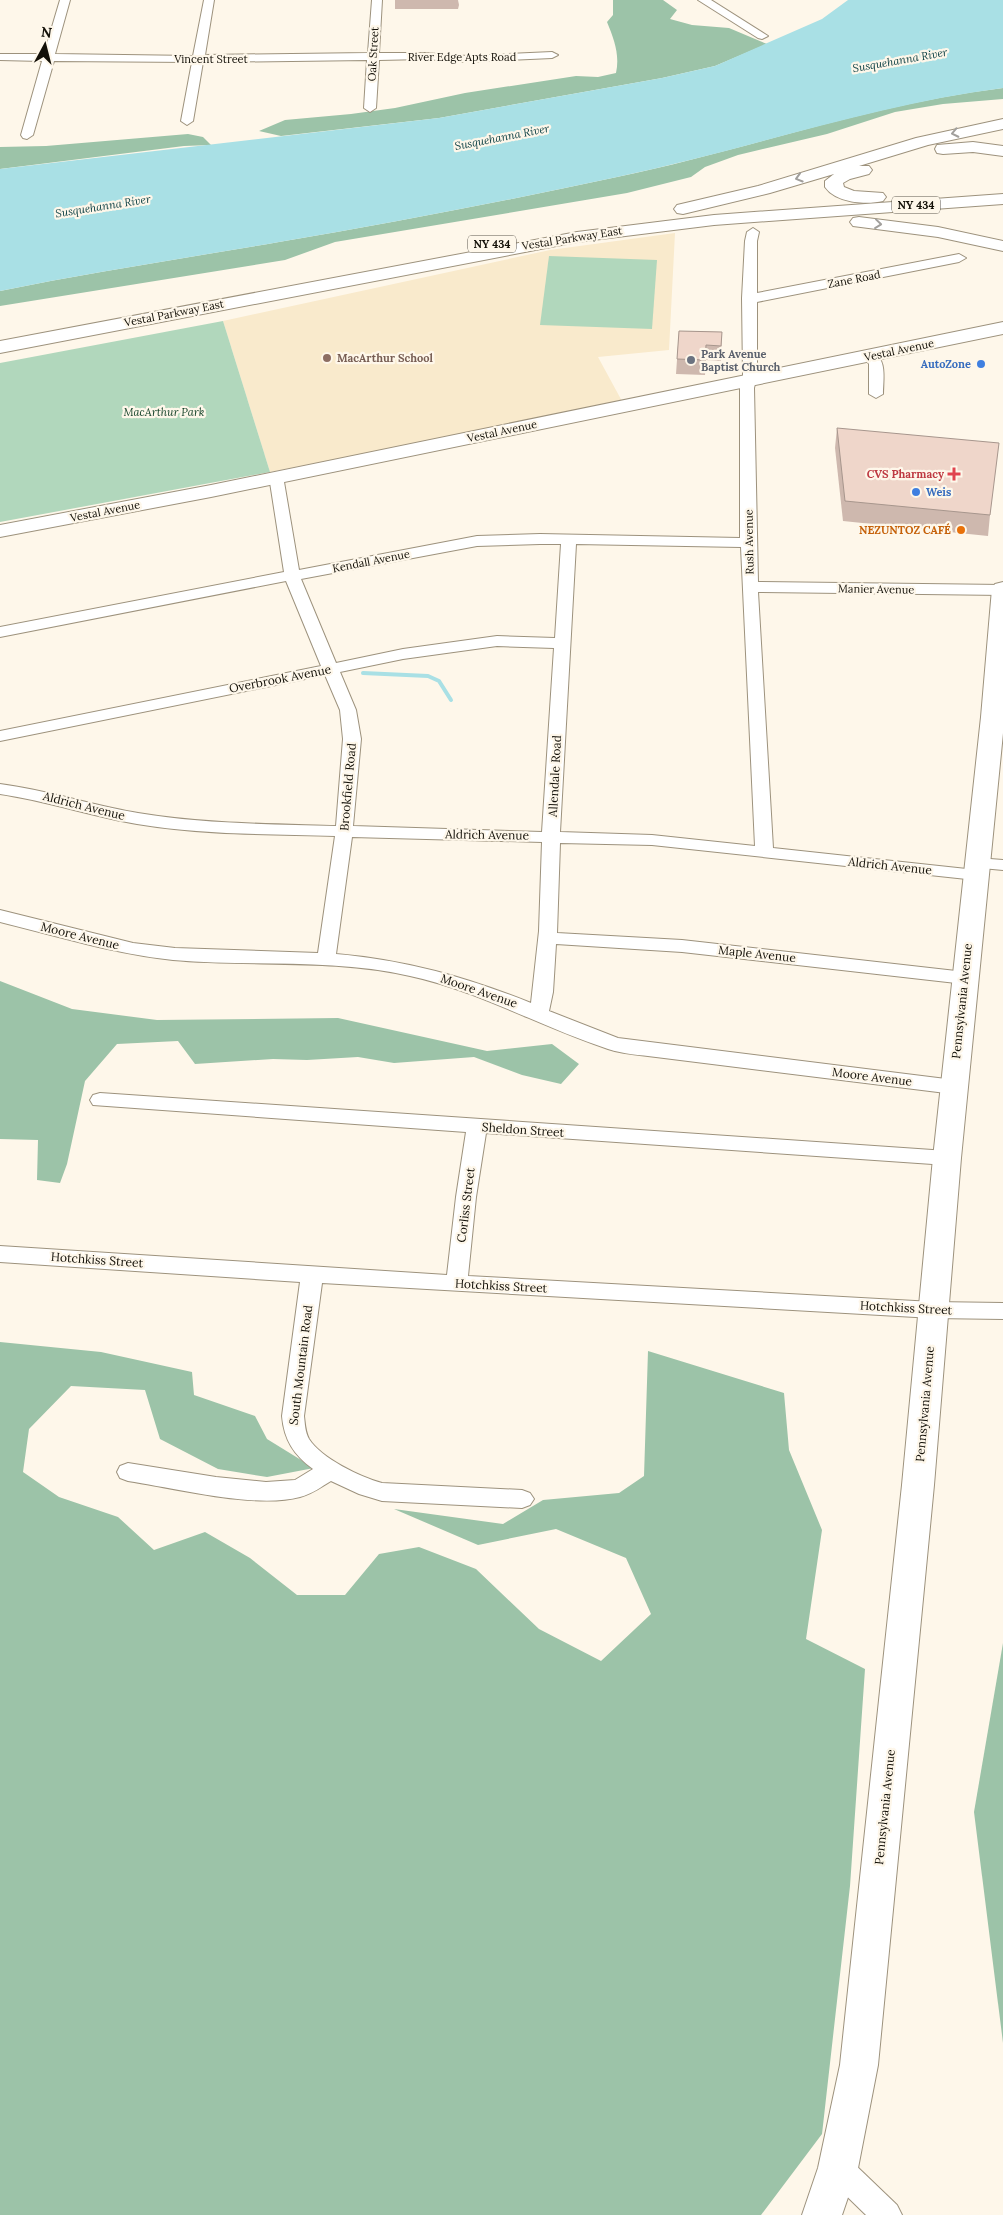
<svg xmlns="http://www.w3.org/2000/svg" width="1003" height="2215" viewBox="0 0 1003 2215" font-family="Lora,serif">
<style>
.built{fill:#f9eacc}
.green{fill:#b1d7bc}
.forest{fill:#9cc3a8}
.water{fill:#a9e0e5}
.lines{fill:none;stroke-linecap:round;stroke-linejoin:round}
.stream{stroke:#a9e0e5;stroke-width:4}
.street-casing{stroke:#9d927d;stroke-width:2}
.secondary-casing{stroke:#9d927d;stroke-width:2}
.primary-casing{stroke:#9d927d;stroke-width:2}
.street{fill:#fff;fill-rule:evenodd}
.secondary{fill:#fff;fill-rule:evenodd}
.primary{fill:#fff;fill-rule:evenodd}
.wall{fill:#ceb8ae}
.building{fill:#efd6ca;stroke:#a7968d}
.oneway{stroke:#a19f9c}
.education-dot{fill:#8d6e63;stroke:#fef7ea;stroke-width:2}
.worship-dot{fill:#6b7280;stroke:#fef7ea;stroke-width:2}
.shop-dot{fill:#3f7fe0;stroke:#fef7ea;stroke-width:2}
.health-dot{fill:#e0444e;stroke:#fef7ea;stroke-width:2}
.food-dot{fill:#e8710a;stroke:#fef7ea;stroke-width:2}
.labels{text-anchor:middle;stroke-width:4.5;stroke-linejoin:round;paint-order:stroke}
.far-street-label{font-size:11px;fill:#131008;stroke:#fef7ea}
.far-water-label{font-size:11px;font-style:italic;fill:#0b3f43;stroke:#fef7ea}
.shield{fill:#fef7ea;stroke:#5a554c;stroke-width:1}
.shield-label{font-size:11px;font-weight:bold;fill:#131008}
.far-worship-label{font-size:11px;font-weight:bold;fill:#5b616d;stroke:#fef7ea;text-anchor:start}
.far-education-label{font-size:11px;font-weight:bold;fill:#785e54;stroke:#fef7ea;text-anchor:start}
.far-shop-label{font-size:11px;font-weight:bold;fill:#366cbe;stroke:#fef7ea;text-anchor:end}
.far-park-label{font-size:11px;font-style:italic;fill:#0f3e24;stroke:#fef7ea}
.far-health-label{font-size:11px;font-weight:bold;fill:#be3a42;stroke:#fef7ea;text-anchor:end}
.far-food-label{font-size:11px;font-weight:bold;fill:#c56008;stroke:#fef7ea;text-anchor:end}
.street-label{font-size:12px;fill:#131008;stroke:#fef7ea}
</style>
<rect width="100%" height="100%" fill="#fef7ea"/>
<polygon class="built" points="675,233 669,350 598,357 623,403 270,472 223,321 550,250"/>
<g class="green">
<polygon points="549,256 657,260 652,329 540,325"/>
<polygon points="223,321 270,472 0,522 0,363"/>
</g>
<g class="forest">
<path d="M613,0h50l14,10 -7,9 22,6 37,3 38,16 -52,22 -53,12 -223,40 -158,18 -22,-5 26,-11 66,-6 44,-6 70,-15 111,-17 22,1 18,-4c4,-18 -2,-34 -9,-51l6,-7z"/>
<path d="M1003,88v11l-60,5 -48,8 -68,22 -89,21 -33,12 -14,10 -64,16 -292,49 -50,18 -285,46v-15c93,-19 186,-33 279,-49 113,-19 226,-41 338,-65 130,-27 254,-73 386,-89z"/>
<polygon points="188,134 203,137 211,145 184,146 0,169 0,147 46,146"/>
<polygon points="0,981 72,1009 157,1020 338,1018 487,1051 552,1044 579,1064 561,1084 522,1075 474,1057 394,1063 358,1057 307,1060 273,1059 195,1064 178,1041 117,1044 85,1081 67,1164 60,1183 37,1180 38,1140 0,1139"/>
<polygon points="0,1342 101,1352 192,1372 194,1395 255,1416 267,1439 314,1468 267,1477 218,1469 160,1439 145,1390 71,1386 29,1429 23,1472 59,1497 118,1517 154,1550 205,1532 250,1558 297,1595 345,1595 379,1554 419,1547 476,1569 539,1629 601,1661 651,1614 626,1558 556,1529 478,1545 394,1509 503,1524 543,1500 619,1493 644,1476 648,1351 784,1393 789,1450 822,1530 806,1639 865,1669 850,1886 822,2134 761,2215 0,2215"/>
<polygon points="1003,1643 1003,2043 974,1812"/>
</g>
<path class="water" d="M848,0h155v88c-132,17 -256,62 -386,89 -112,24 -225,46 -338,65 -93,16 -186,30 -279,49v-122l439,-51 223,-40 53,-12 107,-47z"/>
<g class="lines">
<polyline class="stream" points="363,673 428,676 439,681 451,700"/>
<defs>
<g id="street">
<polygon points="60,0 70,0 55,54 193,56 204,0 214,0 205,55 368,53 372,0 382,0 379,53 424,53 467,56 552,52 558,55 552,58 467,62 424,59 379,60 376,108 370,112 364,108 367,60 203,62 193,121 187,125 181,121 192,62 54,61 33,135 27,139 23,138 21,135 42,61 0,60 0,54 44,54"/>
<polygon points="698,0 711,0 768,36 762,39 758,38"/>
<path d="M753,228l6,4 -2,9v52l202,-39 7,4 -7,4 -202,40v73l-3,13 4,194 245,3v10l-245,-3 15,256 203,22 6,1 3,4 -3,4 -6,1 -324,-35 -92,-2 -3,90 125,7 283,32 7,2 2,4 -2,4 -7,2 -283,-32 -126,-8 -3,48 -4,19 69,27 336,42 7,2 3,5 -3,5 -7,2 -298,-37c-16,-2 -33,-3 -48,-8 -67,-22 -129,-58 -198,-73 -78,-18 -158,-9 -237,-16 -59,-6 -116,-24 -173,-38v-12l133,33 42,5 143,5 17,-117c-66,-2 -132,-1 -198,-12 -46,-8 -90,-23 -137,-30v-10c47,6 91,21 138,29 66,11 131,11 198,13l7,-87 -3,-29 -15,-35 -325,66v-10l321,-65 -35,-85 -286,56v-10l284,-55 -15,-96 2,-3h10l2,3 16,94 178,-34 63,-2 200,4v-150l3,-13 -1,-77 3,-57 2,-9zM540,544h21l-6,94 -58,-2 -94,13 -67,14 -35,-84 176,-33zM576,544l165,3 14,299 -103,-11 -92,-3zM497,646l57,2 -12,184 -189,-6 8,-87 -5,-29 -16,-38 63,-13zM352,837l190,5 -3,89 -8,72c-65,-26 -125,-43 -195,-49z"/>
<path d="M870,352c18,4 13,28 13,42l-7,4 -7,-4v-30l-6,-8z"/>
<polygon points="977,858 1003,860 1003,870 971,867 968,863 971,859"/>
<path d="M100,1093l847,58 7,2 3,5 -3,5 -7,2 -461,-32 -10,64 -8,79 465,26 70,1v16l-70,-1 -611,-35 -18,133c1,8 1,16 5,23 12,19 51,38 73,44l140,7 8,3 4,6 -4,6 -8,3 -140,-7 -23,-7 -28,-13c-10,6 -19,13 -31,16 -45,12 -125,-9 -172,-16l-8,-3 -3,-6 3,-6 8,-3 88,14 50,5 29,-2 18,-11c-19,-14 -29,-29 -31,-53l18,-134 -300,-20v-16l447,29 9,-78 10,-65 -373,-27 -3,-5 3,-5z"/>
<polygon points="838,2154 848,2158 897,2205 902,2215 866,2215 828,2178 824,2168 828,2158"/>
</g>
<g id="secondary">
<polygon points="1003,322 1003,334 211,497 0,537 0,525 211,485"/>
<polygon points="1003,582 1003,733 961,1158 934,1485 878,2065 858,2168 842,2215 802,2215 818,2168 840,2065 902,1485 933,1158 981,717 992,589 995,584"/>
</g>
<g id="primary">
<path d="M1003,119v10l-75,16 -69,21h10l3,4 -3,4 -19,5 -7,4 1,4 10,4 29,2 3,4 -3,4c-17,4 -47,2 -58,-14v-6l9,-7 -64,19 -87,21 -6,-1 -3,-4 3,-4 81,-19 158,-48z"/>
<polygon points="973,142 1003,146 1003,156 973,152 943,154 937,153 935,149 937,145"/>
<polygon points="1003,194 1003,204 714,225 577,242 0,353 0,341 577,232 714,215"/>
<polygon points="859,217 938,227 1003,241 1003,251 938,237 853,226 850,222 853,218"/>
</g>
</defs>
<use href="#street" class="street-casing"/>
<use href="#secondary" class="secondary-casing"/>
<use href="#primary" class="primary-casing"/>
<use href="#street" class="street"/>
<use href="#secondary" class="secondary"/>
<use href="#primary" class="primary"/>
</g>
<g class="wall">
<polygon points="395,0 458,0 459,5 458,9 395,9"/>
<polygon points="679,331 722,332 721,361 706,360 705,375 676,374"/>
<polygon points="837,428 990,515 988,536 843,521 835,448"/>
</g>
<g class="building">
<polygon points="679,331 722,332 721,346 706,345 705,360 677,359"/>
<polygon points="837,428 999,443 990,515 845,501"/>
</g>
<defs><path id="oneway-chevron" d="M-2-3.5L2.5 0L-2 3.5" fill="none" stroke-width="1.6" stroke-linecap="round" stroke-linejoin="round" transform="scale(1.25)"/></defs>
<g class="oneway">
<use href="#oneway-chevron" transform="translate(955 133) rotate(168)"/>
<use href="#oneway-chevron" transform="translate(799 178) rotate(163)"/>
<use href="#oneway-chevron" transform="translate(878 224) rotate(6)"/>
</g>
<circle class="education-dot" cx="327" cy="358" r="5"/>
<circle class="worship-dot" cx="691" cy="360" r="5"/>
<g class="shop-dot">
<circle cx="981" cy="364" r="5"/>
<circle cx="916" cy="492" r="5"/>
</g>
<path class="health-dot" d="M951.5 466.5h5v5h5v5h-5v5h-5v-5h-5v-5h5z"/>
<circle class="food-dot" cx="961" cy="530" r="5"/>
<g class="labels">
<g class="far-street-label">
<text transform="translate(373 54) rotate(-87)" y="4">Oak Street</text>
<text x="462" y="61">River Edge Apts Road</text>
<text x="211" y="63">Vincent Street</text>
<text transform="translate(572 238) rotate(-9)" y="4">Vestal Parkway East</text>
<text transform="translate(854 279) rotate(-11)" y="4">Zane Road</text>
<text transform="translate(174 313) rotate(-11)" y="4">Vestal Parkway East</text>
<text transform="translate(899 350) rotate(-12)" y="4">Vestal Avenue</text>
<text transform="translate(502 431) rotate(-12)" y="4">Vestal Avenue</text>
<text transform="translate(105 511) rotate(-11)" y="4">Vestal Avenue</text>
<text transform="translate(749 542) rotate(-91)" y="4">Rush Avenue</text>
<text transform="translate(371 561) rotate(-11)" y="4">Kendall Avenue</text>
<text transform="translate(876 589) rotate(1)" y="4">Manier Avenue</text>
</g>
<g class="far-water-label">
<text transform="translate(900 60) rotate(-10)" y="4">Susquehanna River</text>
<text transform="translate(502 137) rotate(-11)" y="4">Susquehanna River</text>
<text transform="translate(103 206) rotate(-9)" y="4">Susquehanna River</text>
</g>
<g class="shield">
<rect x="892" y="196.5" width="48" height="17" rx="4"/>
<rect x="468" y="235.5" width="48" height="17" rx="4"/>
</g>
<g class="shield-label">
<text x="916" y="209">NY 434</text>
<text x="492" y="248">NY 434</text>
</g>
<g class="far-worship-label">
<text x="701" y="358">Park Avenue<tspan x="701" dy="13">Baptist Church</tspan></text>
</g>
<g class="far-education-label">
<text x="337" y="362">MacArthur School</text>
</g>
<g class="far-shop-label">
<text x="971" y="368">AutoZone</text>
<text x="926" y="496" text-anchor="start">Weis</text>
</g>
<g class="far-park-label">
<text x="164" y="416">MacArthur Park</text>
</g>
<g class="far-health-label">
<text x="944" y="478">CVS Pharmacy</text>
</g>
<g class="far-food-label">
<text x="951" y="534">NEZUNTOZ CAFÉ</text>
</g>
<g class="street-label">
<text transform="translate(280 679) rotate(-11)" y="4">Overbrook Avenue</text>
<text transform="translate(555 776) rotate(-87)" y="4">Allendale Road</text>
<text transform="translate(348 787) rotate(-85)" y="4">Brookfield Road</text>
<text transform="translate(84 806) rotate(14)" y="4">Aldrich Avenue</text>
<text transform="translate(487 835) rotate(1)" y="4">Aldrich Avenue</text>
<text transform="translate(890 866) rotate(6)" y="4">Aldrich Avenue</text>
<text transform="translate(80 936) rotate(14)" y="4">Moore Avenue</text>
<text transform="translate(757 954) rotate(6)" y="4">Maple Avenue</text>
<text transform="translate(479 991) rotate(19)" y="4">Moore Avenue</text>
<text transform="translate(962 1001) rotate(-84)" y="4">Pennsylvania Avenue</text>
<text transform="translate(872 1077) rotate(7)" y="4">Moore Avenue</text>
<text transform="translate(523 1130) rotate(4)" y="4">Sheldon Street</text>
<text transform="translate(466 1205) rotate(-83)" y="4">Corliss Street</text>
<text transform="translate(97 1260) rotate(4)" y="4">Hotchkiss Street</text>
<text transform="translate(501 1286) rotate(3)" y="4">Hotchkiss Street</text>
<text transform="translate(906 1308) rotate(3)" y="4">Hotchkiss Street</text>
<text transform="translate(301 1365) rotate(-83)" y="4">South Mountain Road</text>
<text transform="translate(925 1404) rotate(-85)" y="4">Pennsylvania Avenue</text>
<text transform="translate(885 1807) rotate(-84)" y="4">Pennsylvania Avenue</text>
</g>
</g>
<g transform="translate(45 45) rotate(7)" stroke="#fef7ea" stroke-width="4" paint-order="stroke">
<path d="M0-4L9 19L0 12L-9 19Z" fill="#131008"/>
<text y="-8" font-size="14" font-weight="bold" text-anchor="middle" fill="#131008">N</text>
</g>
</svg>
